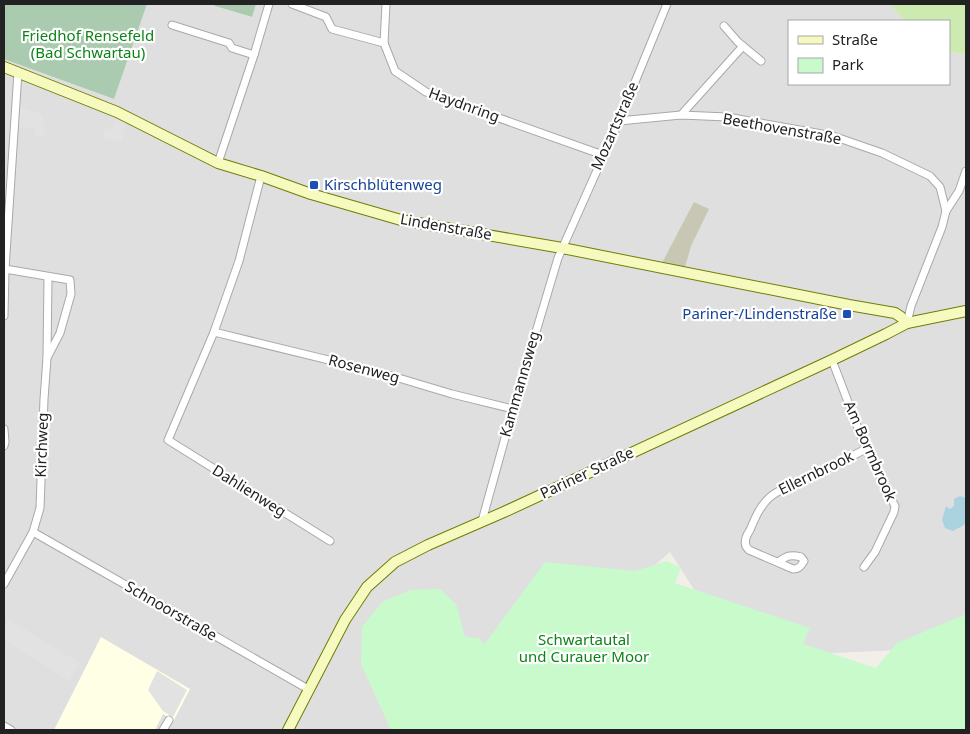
<svg xmlns="http://www.w3.org/2000/svg" width="970" height="734" viewBox="0 0 970 734" font-family="'Noto Sans',sans-serif">
<style>
.residential{fill:#e0dfdf}
.education{fill:#ffffe5}
.construction{fill:#c7c7b4}
.grass{fill:#cdebb0}
.cemetery{fill:#aacbaf}
.park{fill:#c8facc}
.parking{fill:#e2e2e2}
.water{fill:#aad3df}
.lines{fill:none;stroke-linecap:round;stroke-linejoin:round}
.street-casing{stroke:#a9a9a9;stroke-width:9}
.secondary-casing{stroke:#707d05;stroke-width:12}
.street{stroke:#fff;stroke-width:7}
.secondary{stroke:#f7fabf;stroke-width:10}
.transit-dot{fill:#1a4fb4;stroke:#fff;stroke-width:2}
.labels{text-anchor:middle;stroke-width:4.5;stroke-linejoin:round;paint-order:stroke}
.park-label{font-size:15px;fill:#0c8416;stroke:#fff}
.street-label{font-size:15px;fill:#222;stroke:#fff}
.transit-label{font-size:15px;fill:#164399;stroke:#fff;text-anchor:start}
</style>
<rect width="100%" height="100%" fill="#f2efe9"/>
<polygon class="residential" points="147,4 213,4 215,6 251,17 256,4 890,4 905,21 789,21 789,84 949,84 949,52 966,54 966,630 925,649 809,654 711,616 670,552 463,730 4,730 4,58 114,99"/>
<polygon class="education" points="101,637 190,689 174,720 163,714 155,730 54,730"/>
<polygon class="construction" points="694,202 709,209 691,246 685,267 662,263"/>
<polygon class="grass" points="890,4 966,4 966,54 949,52 949,21 905,21"/>
<g class="cemetery">
<polygon points="4,4 147,4 114,99 4,59"/>
<polygon points="213,4 256,4 252,17 215,6"/>
</g>
<polygon class="park" points="667,561 681,568 675,583 810,628 803,644 876,668 897,643 966,614 966,730 391,730 361,664 362,627 382,602 411,590 440,589 456,604 465,637 480,638 484,645 545,562 635,571"/>
<g class="parking">
<polygon points="19,106 43,115 45,137 35,136 34,128 19,128"/>
<polygon points="115,120 126,122 122,142 103,138 105,128 113,130"/>
<polygon points="9,620 80,663 69,681 4,640 4,629"/>
<polygon points="157,671 187,690 173,717 163,711 148,690"/>
</g>
<path class="water" d="M960,496l6,2v25c-3,4 -9,5 -13,8l-8,-3 -3,-8 4,-14 4,3 4,-3v-7z"/>
<g class="lines">
<defs>
<g id="street">
<polyline points="292,4 326,17 332,29 384,43"/>
<polyline points="386,4 384,43 395,71 426,92 603,155"/>
<polyline points="172,25 229,43 232,48 254,55"/>
<polyline points="724,26 738,42 761,61"/>
<polyline points="18,72 5,269 70,280 71,294 60,333 47,358"/>
<polyline points="681,115 743,46"/>
<polyline points="619,121 681,115 727,117 833,136 882,153 930,176 940,187 946,211 942,227 911,306 907,323"/>
<polyline points="218,163 254,55 269,4"/>
<polyline points="261,176 239,261 214,332 168,440 330,541"/>
<polyline points="946,211 959,191 966,171"/>
<polyline points="4,316 5,269"/>
<polyline points="214,332 382,373 452,394 513,409"/>
<polyline points="832,360 866,449 895,506 894,512 875,552 864,567"/>
<polyline points="4,429 5,442 4,446"/>
<polyline points="482,521 513,409 558,258 619,121 667,4"/>
<polyline points="33,532 308,689"/>
<path d="M778,562c9,-6 12,-8 23,-5l3,4c-3,5 -5,8 -11,8l-44,-19c-7,-6 -3,-14 1,-20 5,-12 10,-24 20,-33 12,-10 33,-17 48,-24 16,-8 32,-16 48,-24"/>
<polyline points="4,584 33,532 40,508 44,399 47,358 48,277"/>
<polyline points="4,726 11,730"/>
<polyline points="163,730 169,720"/>
</g>
<g id="secondary">
<polyline points="4,67 117,112 218,163 261,176 311,194 401,220 562,248 849,305 895,313 901,317 907,323"/>
<polyline points="288,730 345,620 367,587 395,562 428,545 504,512 832,360 886,334 907,323 966,311"/>
</g>
</defs>
<use href="#street" class="street-casing"/>
<use href="#secondary" class="secondary-casing"/>
<use href="#street" class="street"/>
<use href="#secondary" class="secondary"/>
</g>
<g class="transit-dot">
<rect x="309" y="180" width="10" height="10" rx="2.5"/>
<rect x="842" y="309" width="10" height="10" rx="2.5"/>
</g>
<g class="labels">
<g class="park-label">
<text x="88" y="41">Friedhof Rensefeld<tspan x="88" dy="17">(Bad Schwartau)</tspan></text>
<text x="584" y="645">Schwartautal<tspan x="584" dy="17">und Curauer Moor</tspan></text>
</g>
<g class="street-label">
<text transform="translate(464 105) rotate(20)" y="5">Haydnring</text>
<text transform="translate(615 126) rotate(-66)" y="5">Mozartstraße</text>
<text transform="translate(782 129) rotate(10)" y="5">Beethovenstraße</text>
<text transform="translate(446 227) rotate(10)" y="5">Lindenstraße</text>
<text transform="translate(364 369) rotate(15)" y="5">Rosenweg</text>
<text transform="translate(520 384) rotate(-74)" y="5">Kammannsweg</text>
<text transform="translate(42 445) rotate(-88)" y="5">Kirchweg</text>
<text transform="translate(870 451) rotate(66)" y="5">Am Bormbrook</text>
<text transform="translate(587 473) rotate(-25)" y="5">Pariner Straße</text>
<text transform="translate(816 473) rotate(-26)" y="5">Ellernbrook</text>
<text transform="translate(249 491) rotate(32)" y="5">Dahlienweg</text>
<text transform="translate(171 611) rotate(30)" y="5">Schnoorstraße</text>
</g>
<g class="transit-label">
<text x="324" y="190">Kirschblütenweg</text>
<text x="837" y="319" text-anchor="end">Pariner-/Lindenstraße</text>
</g>
</g>
<rect width="970" height="734" fill="none" stroke="#222222" stroke-width="10"/>
<rect x="788" y="20" width="162" height="65" fill="#ffffff" stroke="#a7a7a7"/>
<rect x="798" y="36" width="25" height="8" fill="#f7fabf" stroke="#a7a7a7"/>
<text x="832" y="45" font-size="15" fill="#222222">Straße</text>
<rect x="798" y="58" width="25" height="15" fill="#c8facc" stroke="#a7a7a7"/>
<text x="832" y="70" font-size="15" fill="#222222">Park</text>
</svg>
